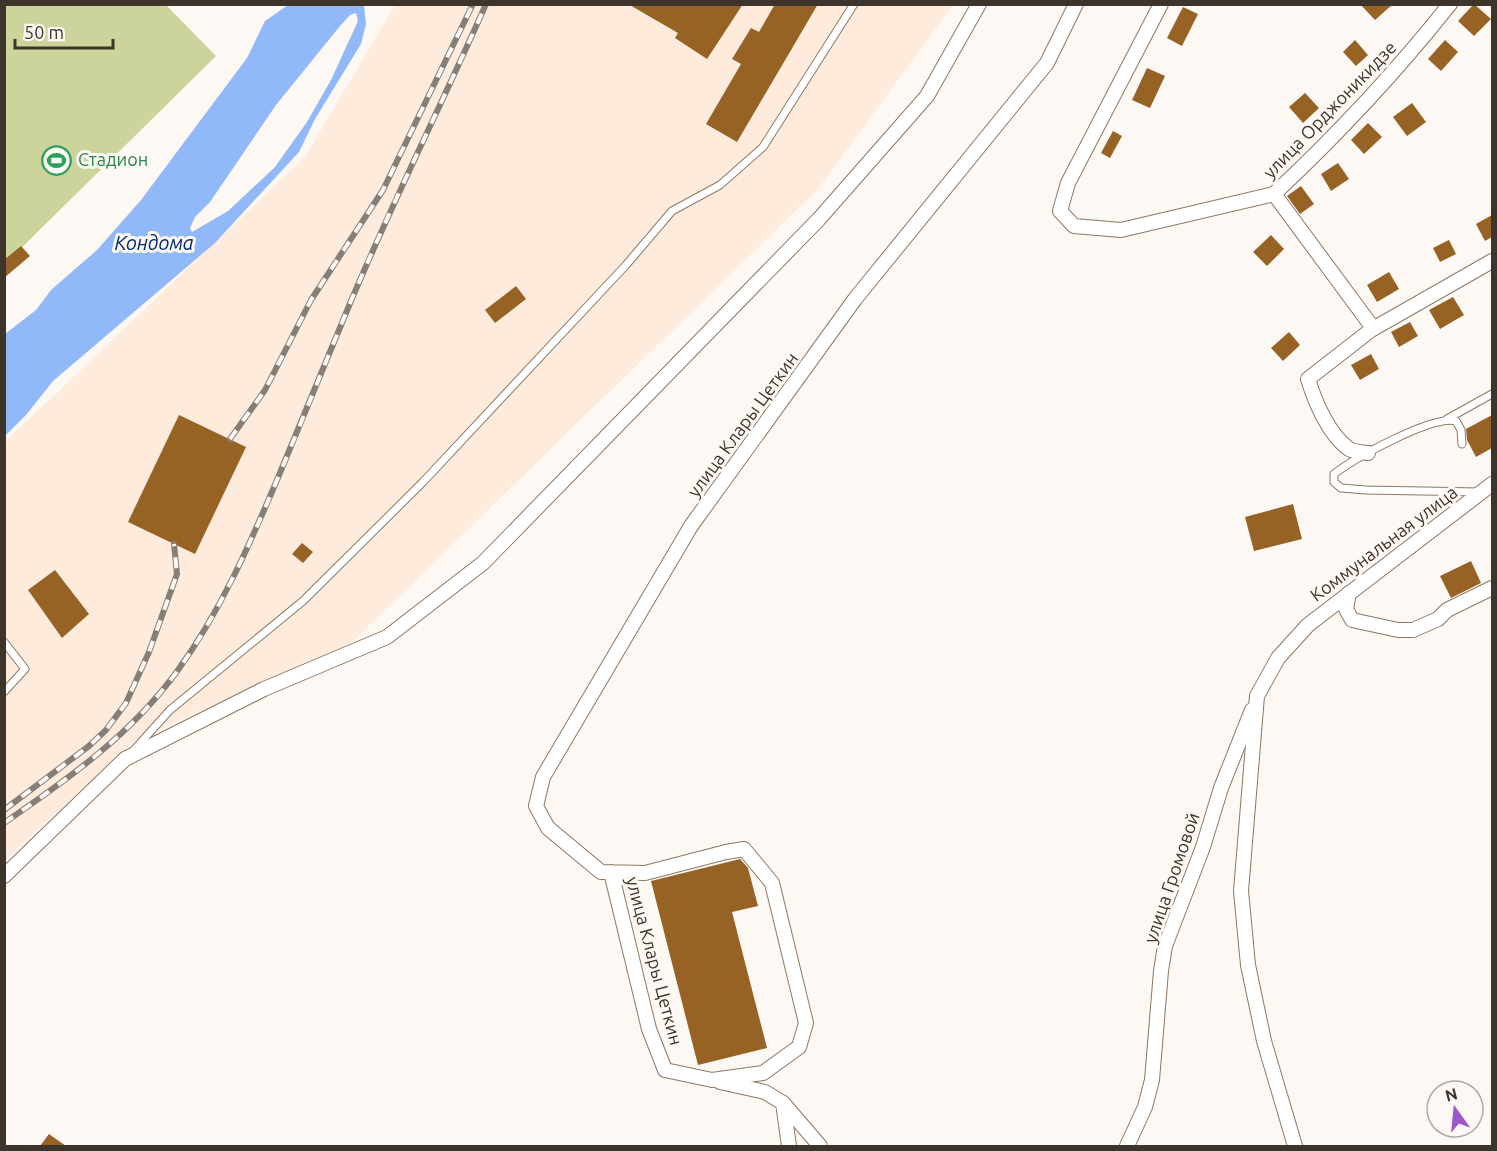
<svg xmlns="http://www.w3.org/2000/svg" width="1497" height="1151" viewBox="0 0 1497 1151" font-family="Ubuntu,sans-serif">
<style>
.industrial{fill:#feebdb}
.green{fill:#ccd49b}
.water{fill:#91b8f8;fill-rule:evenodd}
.building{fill:#966325}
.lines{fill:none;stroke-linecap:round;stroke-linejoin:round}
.lane-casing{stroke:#8c7863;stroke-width:9}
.street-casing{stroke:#8c7863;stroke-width:16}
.lane{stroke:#fff;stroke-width:7}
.street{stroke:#fff;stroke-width:14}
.rail-casing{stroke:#867f78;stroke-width:6}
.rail{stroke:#fdf8f3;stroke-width:4;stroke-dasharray:11;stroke-linecap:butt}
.labels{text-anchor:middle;stroke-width:6;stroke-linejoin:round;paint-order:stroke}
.street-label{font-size:18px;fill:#3d342b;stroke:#fdf8f3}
.leisure-label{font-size:18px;fill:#27864d;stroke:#fdf8f3;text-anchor:start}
.water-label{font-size:20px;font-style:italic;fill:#002970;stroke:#fdf8f3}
</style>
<rect width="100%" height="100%" fill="#fdf8f3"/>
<polygon class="industrial" points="395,5 953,5 818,189 350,644 135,740 5,860 5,442 305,157"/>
<polygon class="green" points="5,5 166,5 216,56 5,264"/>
<path class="water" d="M288,5h76l2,19 -5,20 -46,75 -16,33 -84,91 -162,138 -27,34 -21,21v-102l31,-24 15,-20 46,-40 44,-50 106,-142 18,-37zM356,13l2,8 -27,59 -24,42 -32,45 -47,44 -36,21 -2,-4 5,-11 15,-15 66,-97 64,-79 10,-11z"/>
<g class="building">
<polygon points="628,4 743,4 707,59 675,38 678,33"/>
<polygon points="775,4 818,4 737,142 706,124 741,64 732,59 751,28 759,32"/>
<polygon points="1360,4 1393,4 1375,20"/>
<polygon points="1474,4 1491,19 1474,36 1458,21"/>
<polygon points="1183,7 1198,14 1182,46 1167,38"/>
<polygon points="1355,40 1368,55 1356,66 1343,52"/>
<polygon points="1445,40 1458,52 1441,71 1428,59"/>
<polygon points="1147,68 1165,76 1150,108 1132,100"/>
<polygon points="1305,93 1319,108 1303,123 1289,107"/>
<polygon points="1412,103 1426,122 1407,136 1393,117"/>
<polygon points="1368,123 1382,137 1364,154 1351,140"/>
<polygon points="1113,131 1122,136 1110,158 1101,153"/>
<polygon points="1338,163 1349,179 1331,191 1321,174"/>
<polygon points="1301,186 1314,204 1300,214 1287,196"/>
<polygon points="1492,215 1492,237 1485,241 1476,224"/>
<polygon points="1271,235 1284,249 1267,266 1253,252"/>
<polygon points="1449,240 1456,254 1440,262 1433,248"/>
<polygon points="21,246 30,256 4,278 4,260"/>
<polygon points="1389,272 1399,289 1377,302 1367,285"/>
<polygon points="516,286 526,299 495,323 485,310"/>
<polygon points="1453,297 1464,315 1440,329 1429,310"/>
<polygon points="1410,322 1418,336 1399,347 1391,332"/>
<polygon points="1289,332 1300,345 1283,361 1271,348"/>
<polygon points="1371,354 1379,369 1360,380 1351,365"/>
<polygon points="179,415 246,447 195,554 128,522"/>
<polygon points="1492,415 1492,448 1476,457 1467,440 1466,429"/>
<polygon points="1293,504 1302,539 1254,551 1245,517"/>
<polygon points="302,543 313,552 303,563 292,554"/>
<polygon points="1471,561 1481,583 1451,598 1440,576"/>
<polygon points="55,570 89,614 62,638 28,590"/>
<polygon points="740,859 748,868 758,906 732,912 767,1048 698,1065 651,881"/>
<polygon points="49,1134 66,1146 40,1146"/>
</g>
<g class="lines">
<defs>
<g id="lane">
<polyline points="1447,419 1492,394"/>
<path d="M1462,444l-1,-14 -5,-9c-24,-6 -101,37 -122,53v8l7,6 25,2 114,2"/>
<polyline points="4,642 25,669 4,692"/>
<polyline points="133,751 170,710 303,601 423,482 626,265 672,211 720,185 763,147 854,4"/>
</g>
<g id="street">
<polyline points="1161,4 1068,183 1060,211 1074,226 1121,230 1274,194"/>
<path d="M1373,328l-99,-134c63,-59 122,-122 176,-190"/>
<path d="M1368,453c-6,-1 -14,-1 -19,-4 -20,-14 -34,-47 -41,-70l63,-49 121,-69"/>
<polyline points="1349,593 1346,609 1352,620 1398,630 1413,630 1438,619 1447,610 1492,588"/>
<polyline points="611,872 649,1029 665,1070 712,1080 763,1073 799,1047 806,1023 772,883 744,849 726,852 645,873 601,872 548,828 536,806 543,777 691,526 855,299 1047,63 1076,4"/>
<polyline points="4,876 125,759 264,689 387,637 483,563 819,219 927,96 979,4"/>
<polyline points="720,1082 765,1092 783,1103 789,1146"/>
<polyline points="783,1103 820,1146"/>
<polyline points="1127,1146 1145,1107 1152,1080 1161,971 1165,946 1203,847 1221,788 1252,710"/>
<polyline points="1295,1146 1264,1041 1248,965 1241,891 1257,696 1278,658 1308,625 1492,484"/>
</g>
</defs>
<use href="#lane" class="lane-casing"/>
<use href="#street" class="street-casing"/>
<use href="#lane" class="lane"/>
<use href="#street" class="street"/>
<defs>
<g id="rail">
<polyline points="230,439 265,390 311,300 383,190 473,4"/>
<polyline points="4,810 89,746 106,730 126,703 149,652 177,574 174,544"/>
<path d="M4,823c64,-44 128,-89 174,-153 42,-58 71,-124 99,-190 25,-59 49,-119 74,-179 42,-100 91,-197 135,-297"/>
</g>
</defs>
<use href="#rail" class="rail-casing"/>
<use href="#rail" class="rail"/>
</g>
<defs>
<symbol id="stadium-ring" viewBox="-11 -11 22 22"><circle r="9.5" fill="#fdf8f3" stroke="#2e9e5b" stroke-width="1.5"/><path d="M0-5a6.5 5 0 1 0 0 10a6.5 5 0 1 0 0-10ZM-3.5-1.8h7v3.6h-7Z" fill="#2e9e5b"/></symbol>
</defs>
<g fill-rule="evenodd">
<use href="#stadium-ring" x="40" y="144" width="33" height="33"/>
</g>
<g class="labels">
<g class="street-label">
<text transform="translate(1330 110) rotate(-46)" y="6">улица Орджоникидзе</text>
<text transform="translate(743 425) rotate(-54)" y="6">улица Клары Цеткин</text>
<text transform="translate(1384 544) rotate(-37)" y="6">Коммунальная улица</text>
<text transform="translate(1172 878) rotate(-71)" y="6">улица Громовой</text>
<text transform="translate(654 961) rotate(75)" y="6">улица Клары Цеткин</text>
</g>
<g class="leisure-label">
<text x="78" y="166">Стадион</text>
</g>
<g class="water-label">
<text x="154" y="250">Кондома</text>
</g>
</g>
<rect width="1497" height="1151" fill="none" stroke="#3d342b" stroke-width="12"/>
<g transform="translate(1455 1109) rotate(345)"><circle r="28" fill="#fdf8f3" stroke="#b0aaa3" stroke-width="1.5"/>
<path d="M0-4.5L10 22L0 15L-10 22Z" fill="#9a56ca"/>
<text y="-9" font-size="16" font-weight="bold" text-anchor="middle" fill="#3d342b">N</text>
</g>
<path d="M15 39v9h98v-9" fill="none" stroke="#3d342b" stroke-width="3"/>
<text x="24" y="39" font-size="18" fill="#3d342b" stroke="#fdf8f3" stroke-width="4.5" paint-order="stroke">50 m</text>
</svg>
